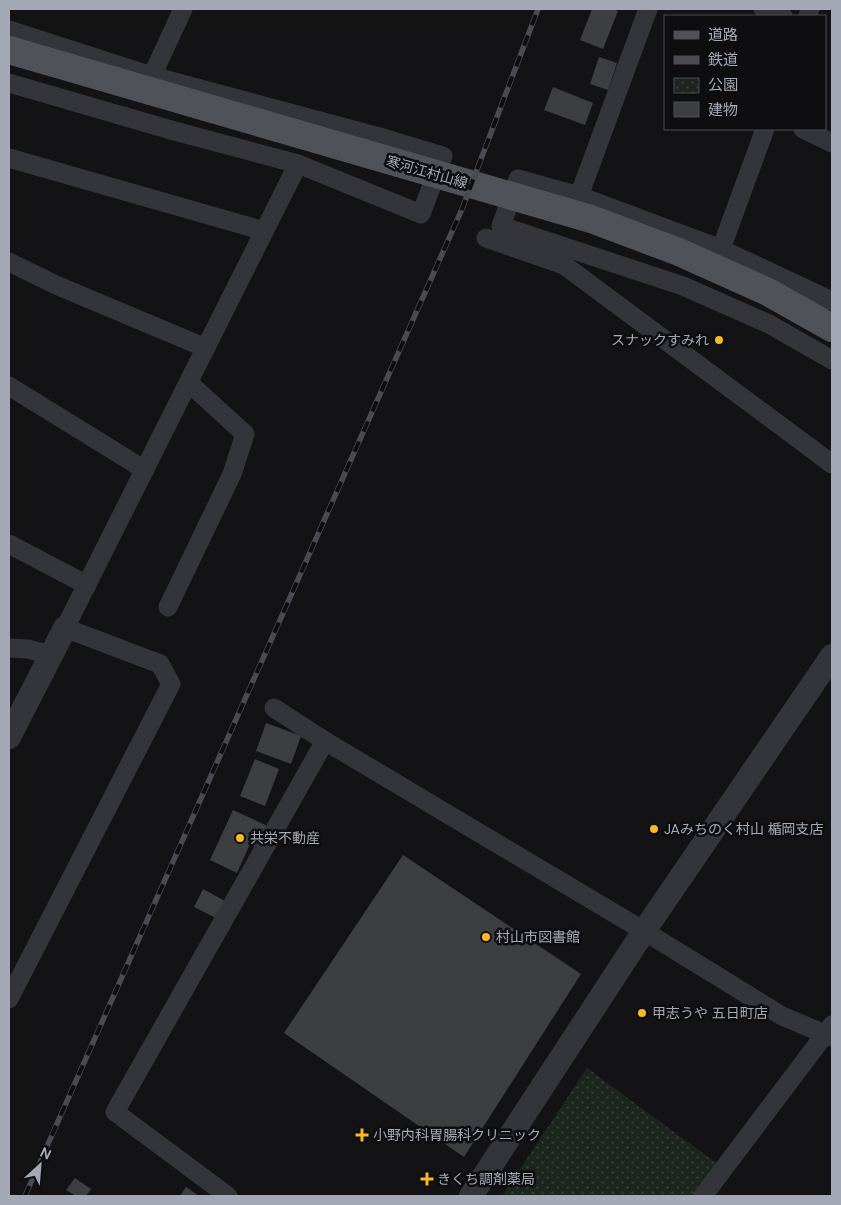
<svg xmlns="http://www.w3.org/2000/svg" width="841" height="1205" viewBox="0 0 841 1205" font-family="'DM Sans','Noto Sans JP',sans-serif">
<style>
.park{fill:url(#park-dots)}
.building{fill:#3d3e42}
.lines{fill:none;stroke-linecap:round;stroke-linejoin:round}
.minor{stroke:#34353a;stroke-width:19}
.tertiary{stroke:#34353a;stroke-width:24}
.primary{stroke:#505259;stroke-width:28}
.rail-casing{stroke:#494b51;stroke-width:5.5}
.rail{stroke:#0e0e10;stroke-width:4;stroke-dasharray:11;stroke-linecap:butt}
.poi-dot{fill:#f9b927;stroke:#0e0e10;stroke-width:2}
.labels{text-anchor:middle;stroke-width:5;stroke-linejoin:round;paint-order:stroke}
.street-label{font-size:14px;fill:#a4a9b6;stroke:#0e0e10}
.poi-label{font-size:14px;fill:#a4a9b6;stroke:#0e0e10;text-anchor:start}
</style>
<defs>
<pattern id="park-dots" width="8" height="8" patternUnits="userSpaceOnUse" patternTransform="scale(1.25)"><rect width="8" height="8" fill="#1d251f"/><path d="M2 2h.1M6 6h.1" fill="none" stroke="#3b423d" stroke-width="1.8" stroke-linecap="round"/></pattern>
</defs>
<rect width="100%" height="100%" fill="#131315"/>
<polygon class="park" points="587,1068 719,1165 694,1196 502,1196"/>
<g class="building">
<polygon points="592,9 612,9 618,11 603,49 580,40"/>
<polygon points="599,57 617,63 608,90 590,84"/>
<polygon points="553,87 593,103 585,125 544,110"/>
<polygon points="266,723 301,736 291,764 256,751"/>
<polygon points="255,759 279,769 265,806 240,796"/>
<polygon points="233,810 270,827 260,849 250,844 237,873 210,860"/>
<polygon points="403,855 581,974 464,1157 284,1033"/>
<polygon points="203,889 225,901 216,918 194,907"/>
<polygon points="75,1178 91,1189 86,1196 76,1196 66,1190"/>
<polygon points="186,1187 199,1196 180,1196"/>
</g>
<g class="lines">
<g class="minor">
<polyline points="763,9 783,16"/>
<polyline points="808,16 810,9"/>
<polyline points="9,30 152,76 383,138 443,156 421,214 298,164 171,130 9,83"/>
<polyline points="152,76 183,9"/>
<polyline points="803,129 832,143"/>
<polyline points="9,158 264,231"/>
<polyline points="579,196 648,9"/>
<polyline points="486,238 564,265 832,464"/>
<polyline points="721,249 765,129"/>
<polyline points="9,262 56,285 206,348"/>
<polyline points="832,301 721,249 579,196 518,179 501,226 683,286 769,324 832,360"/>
<polyline points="9,386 145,470"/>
<polyline points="9,544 87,585"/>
<polyline points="168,607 232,474 245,434 189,383"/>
<polyline points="9,648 28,649 51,655"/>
<polyline points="274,708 325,741"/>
<polyline points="9,999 171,684 160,664 65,628 298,164"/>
<polyline points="228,1196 115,1112 325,741 644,931 782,1016 832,1037"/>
<polyline points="703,1196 832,1025"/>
</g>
<g class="tertiary">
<polyline points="9,737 65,628"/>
<polyline points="471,1196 644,931 832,656"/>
</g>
<polyline class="primary" points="9,50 591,219 679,252 768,292 832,328"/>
<defs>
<polyline id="rail" points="25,1196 462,209 538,9"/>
</defs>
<use href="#rail" class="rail-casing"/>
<use href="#rail" class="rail"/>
</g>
<g class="poi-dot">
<circle cx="719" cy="340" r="5"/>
<circle cx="654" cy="829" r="5"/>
<circle cx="240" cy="838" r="5"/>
<circle cx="486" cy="937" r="5"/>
<circle cx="642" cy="1013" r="5"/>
<path d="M359.5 1127.5h5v5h5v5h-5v5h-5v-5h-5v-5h5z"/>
<path d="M424.5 1171.5h5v5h5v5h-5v5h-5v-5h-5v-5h5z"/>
</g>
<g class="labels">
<g class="street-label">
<text transform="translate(427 172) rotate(16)" y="5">寒河江村山線</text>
</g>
<g class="poi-label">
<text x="709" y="345" text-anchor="end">スナックすみれ</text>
<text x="664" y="834">JAみちのく村山 楯岡支店</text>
<text x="250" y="843">共栄不動産</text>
<text x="496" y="942">村山市図書館</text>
<text x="652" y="1018">甲志うや 五日町店</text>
<text x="373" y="1140">小野内科胃腸科クリニック</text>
<text x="437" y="1184">きくち調剤薬局</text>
</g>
</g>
<rect width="841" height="1205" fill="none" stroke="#a4a9b6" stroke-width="20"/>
<rect x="664" y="15" width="162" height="115" fill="#0e0e10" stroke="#4a4c52"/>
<rect x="674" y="31" width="25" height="8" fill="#505259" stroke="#4a4c52"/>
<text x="708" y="40" font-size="15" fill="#a4a9b6">道路</text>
<rect x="674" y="56" width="25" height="8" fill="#494b51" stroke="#4a4c52"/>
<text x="708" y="65" font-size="15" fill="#a4a9b6">鉄道</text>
<rect x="674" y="78" width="25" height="15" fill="url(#park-dots)" stroke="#4a4c52"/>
<text x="708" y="90" font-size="15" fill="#a4a9b6">公園</text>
<rect x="674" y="102" width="25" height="15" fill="#3d3e42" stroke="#4a4c52"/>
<text x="708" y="115" font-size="15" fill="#a4a9b6">建物</text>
<g transform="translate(40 1165) rotate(26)" stroke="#0e0e10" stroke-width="4" paint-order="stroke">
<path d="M0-4L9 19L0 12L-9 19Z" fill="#a4a9b6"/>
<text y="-8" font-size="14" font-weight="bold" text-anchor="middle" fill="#a4a9b6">N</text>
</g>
</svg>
